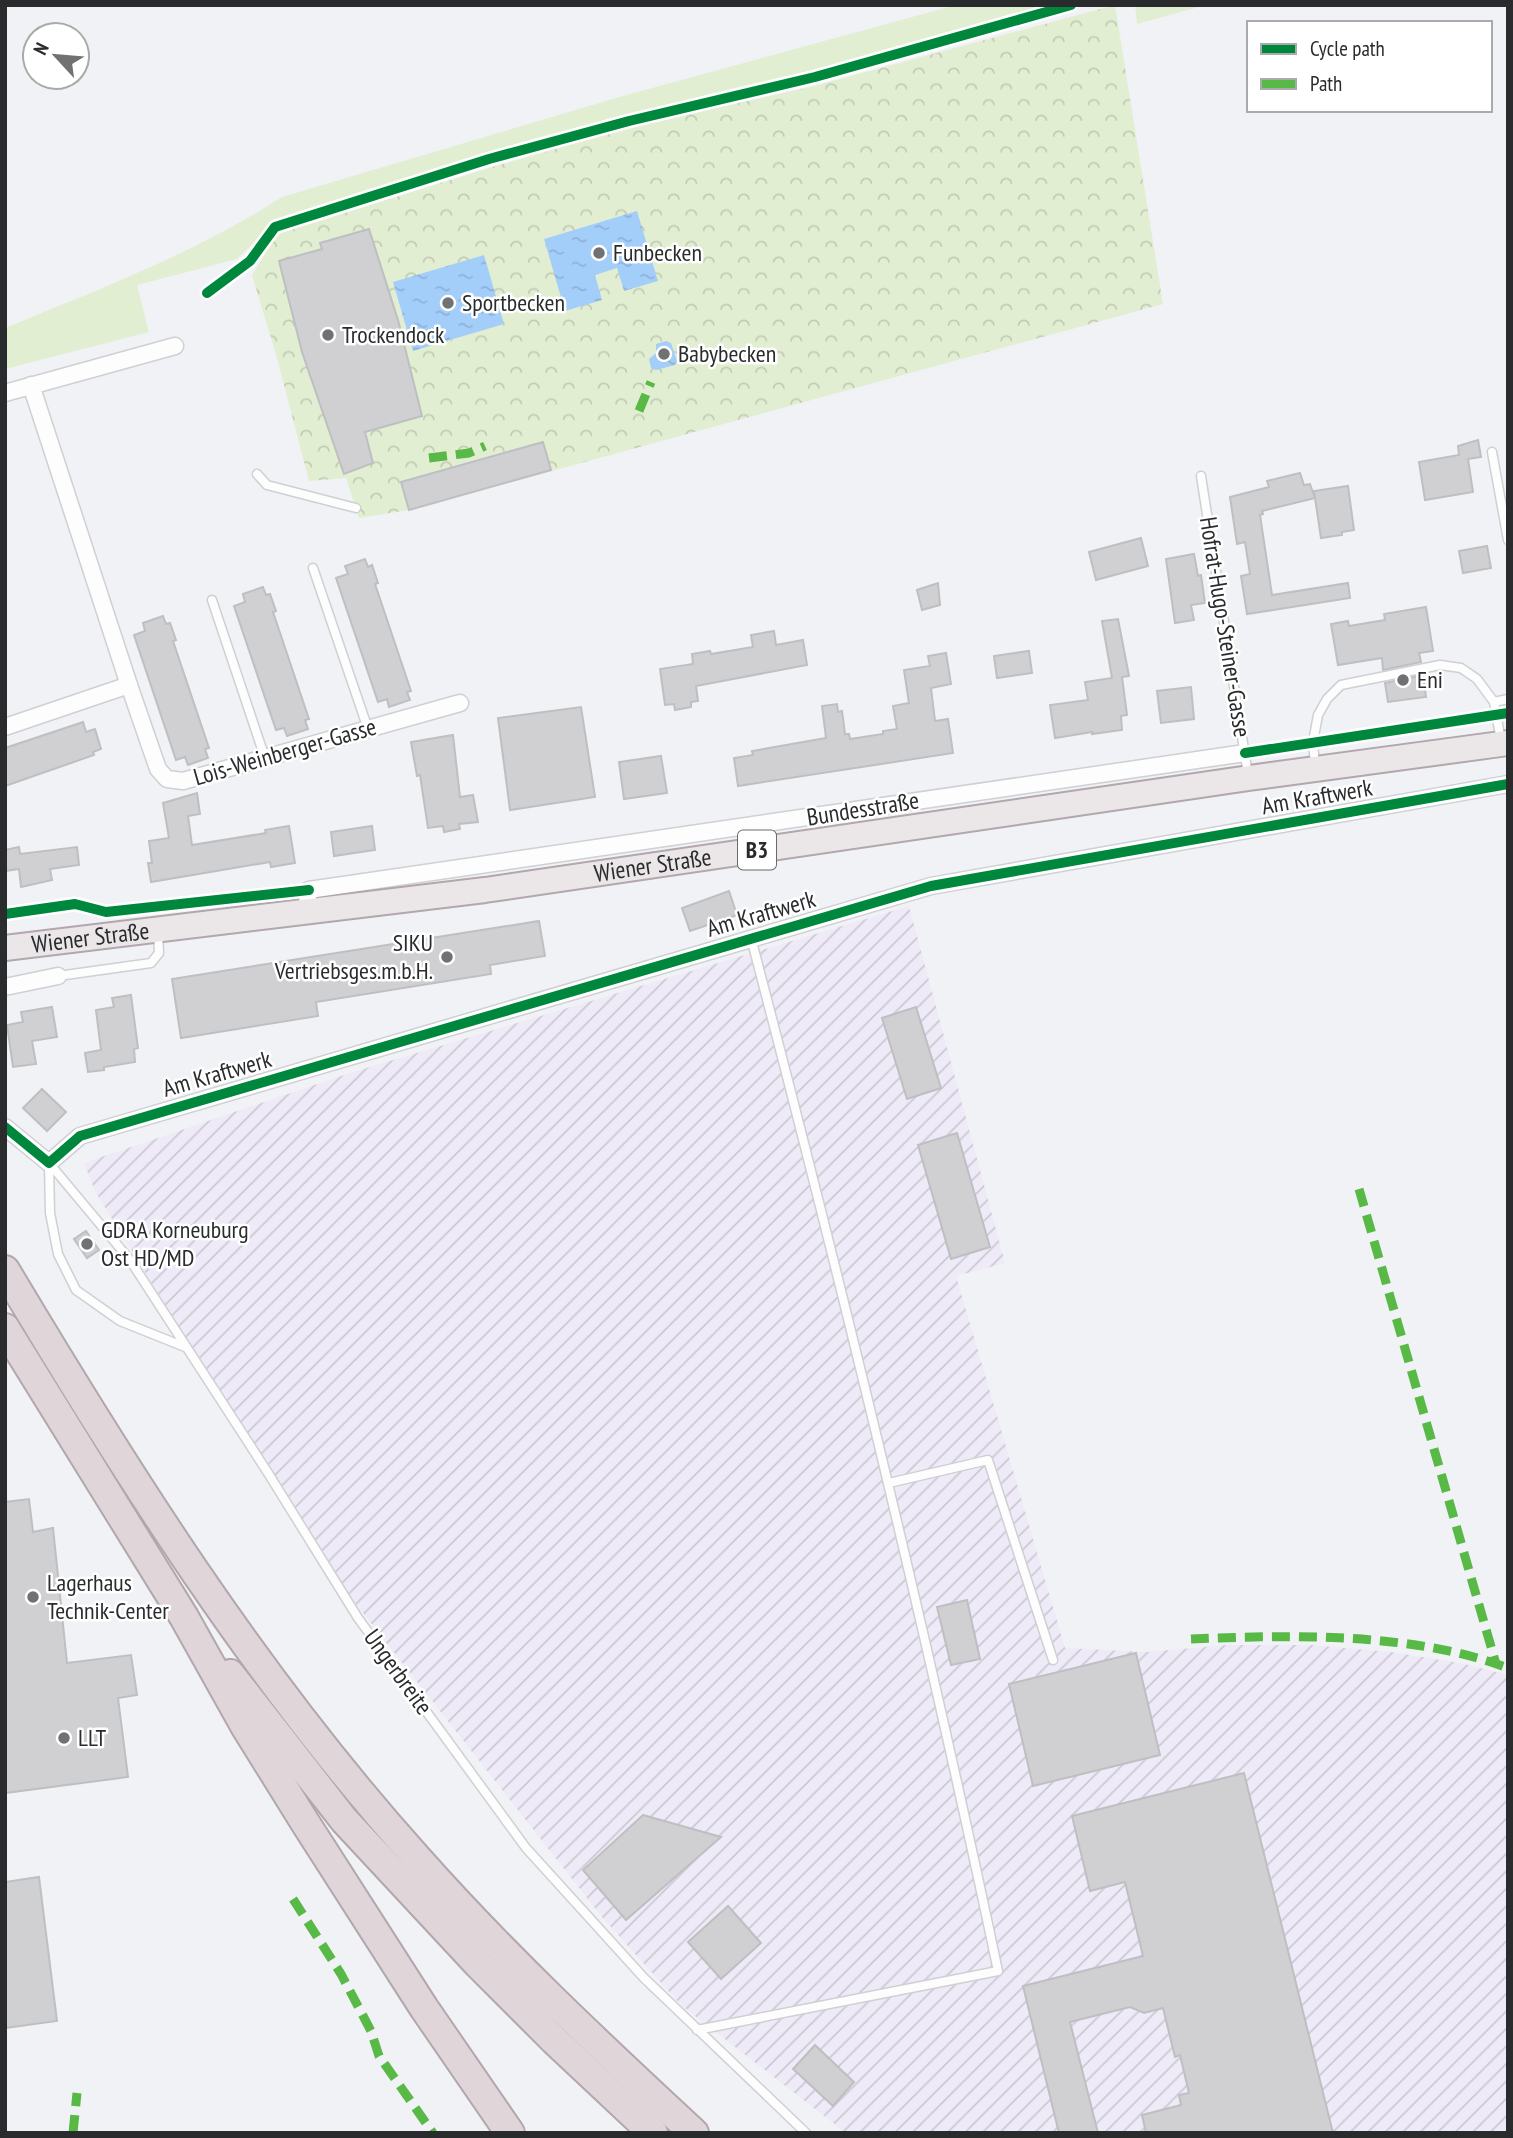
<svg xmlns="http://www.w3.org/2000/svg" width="1513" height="2138" viewBox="0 0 1513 2138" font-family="'PT Sans Narrow',sans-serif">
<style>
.industrial{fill:url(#industrial-furrows)}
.grass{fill:#e2eed1}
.forest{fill:url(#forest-crowns)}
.water{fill:url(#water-ripples)}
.building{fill:#d0d0d3;stroke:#bebfc2;stroke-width:2}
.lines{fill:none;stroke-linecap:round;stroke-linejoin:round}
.service-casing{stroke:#ced0d3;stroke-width:11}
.minor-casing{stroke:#ced0d3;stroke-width:19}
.primary-casing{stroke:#b1a7ac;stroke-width:28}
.motorway-casing{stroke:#b1a7ac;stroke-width:32}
.service{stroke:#fdfdfe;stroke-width:8}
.minor{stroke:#fdfdfe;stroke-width:16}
.primary{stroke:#ebe6e8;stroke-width:24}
.motorway{stroke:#e0d6da;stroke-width:28}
.quiet{stroke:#58b947;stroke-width:9;stroke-dasharray:18 9;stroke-linecap:butt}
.cycleway-casing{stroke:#fff;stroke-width:15}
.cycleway{stroke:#00873e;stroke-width:10}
.poi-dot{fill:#6f7173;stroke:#fff;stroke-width:2.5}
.labels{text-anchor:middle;stroke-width:5;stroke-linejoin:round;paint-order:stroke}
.shield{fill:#fff;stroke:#696b6c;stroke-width:2}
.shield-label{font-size:23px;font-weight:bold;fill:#292b2d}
.poi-label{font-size:24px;fill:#292b2d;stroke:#fff;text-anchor:start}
.street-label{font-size:24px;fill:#292b2d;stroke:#fff}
</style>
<defs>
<pattern id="industrial-furrows" width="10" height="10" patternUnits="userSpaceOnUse" patternTransform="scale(1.75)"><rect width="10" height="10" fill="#eeeaf7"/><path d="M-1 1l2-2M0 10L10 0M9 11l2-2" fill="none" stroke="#ccc9d4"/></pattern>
<pattern id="forest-crowns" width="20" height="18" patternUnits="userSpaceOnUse" patternTransform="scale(1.75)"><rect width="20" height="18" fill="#e2eed1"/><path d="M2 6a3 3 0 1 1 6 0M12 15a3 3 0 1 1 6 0" fill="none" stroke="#c2ccb4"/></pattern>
<pattern id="water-ripples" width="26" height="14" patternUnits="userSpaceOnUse" patternTransform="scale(1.75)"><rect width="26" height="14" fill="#a4cefa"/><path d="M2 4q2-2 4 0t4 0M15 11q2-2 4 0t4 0" fill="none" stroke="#8db1d7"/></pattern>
</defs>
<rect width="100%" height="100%" fill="#f0f2f5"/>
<polygon class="industrial" points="909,906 1005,1263 956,1276 1065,1648 1147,1652 1228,1645 1311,1645 1391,1652 1460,1663 1508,1675 1508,2133 846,2133 681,2005 602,1917 352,1599 172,1316 95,1191 84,1163 350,1073"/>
<g class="grass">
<path d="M956,5h94l-235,68 -262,61 -275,85 -41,40 -100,26 12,47 -144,37v-41c95,-39 190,-75 277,-131l341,-101z"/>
<polygon points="1135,5 1206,5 1137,24"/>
</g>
<polygon class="forest" points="1115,5 1163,304 409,510 359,518 346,478 309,481 277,358 252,275 277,234 489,168 631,127 814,86"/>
<g class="water">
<polygon points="637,211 658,281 624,291 617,268 595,275 602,300 565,311 544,239"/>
<polygon points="484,255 504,324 413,351 393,282"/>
<polygon points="666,341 671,343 677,361 675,365 656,370 651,368 649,359 656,353 656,344"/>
</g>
<g class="building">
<polygon points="369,229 398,320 422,416 365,432 373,463 344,474 302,352 279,261 322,249 320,243"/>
<polygon points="1478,440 1481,457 1468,459 1473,492 1425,500 1419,462 1459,455 1458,446"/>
<polygon points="543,442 551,470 409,510 401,482"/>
<polygon points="1300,473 1304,485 1310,484 1315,498 1262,511 1263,514 1260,515 1272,595 1348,583 1350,598 1247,614 1241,576 1250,574 1245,542 1237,544 1230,497 1269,487 1267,481"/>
<polygon points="1348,486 1354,530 1342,532 1342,535 1321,538 1314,491"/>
<polygon points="1141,538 1148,566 1096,580 1089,552"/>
<polygon points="1487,546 1491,568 1463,573 1459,551"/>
<polygon points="1194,554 1198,576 1201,575 1205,603 1191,605 1194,620 1175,623 1166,559"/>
<polygon points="365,559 368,567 372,565 378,583 375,584 411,691 407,692 410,700 389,707 387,699 378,702 336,578 348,574 345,566"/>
<polygon points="938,583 940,605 922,610 917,590"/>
<polygon points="263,587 266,595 270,594 276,611 273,612 309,719 305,720 308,729 287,736 284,728 276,730 234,606 245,602 243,594"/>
<polygon points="1426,607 1433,651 1419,653 1421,662 1383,670 1382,658 1338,665 1331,624 1348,621 1349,626 1385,620 1384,614"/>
<polygon points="163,616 166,624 170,623 176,640 173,641 209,748 205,749 208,758 188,765 185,757 176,760 134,635 145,631 143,623"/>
<polygon points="1118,619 1129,676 1122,677 1127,715 1121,716 1122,730 1092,734 1092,732 1055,738 1050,705 1088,700 1085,682 1112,678 1102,621"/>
<polygon points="774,631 776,645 803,640 807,665 696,686 698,701 691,702 691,707 675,710 674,704 665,705 660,669 693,664 692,654 710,651 711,654 753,647 751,635"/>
<polygon points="1029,651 1032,673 997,678 994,656"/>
<polygon points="946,653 951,684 931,688 935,721 948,719 953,753 738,786 734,758 753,755 752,751 826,738 822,706 837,704 838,712 842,711 845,734 849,734 850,739 883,734 883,731 897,729 893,706 909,703 904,670 930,666 928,656"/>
<polygon points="1423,675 1426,697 1388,702 1385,683"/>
<polygon points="1191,687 1194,719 1161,723 1157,691"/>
<polygon points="581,707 595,797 510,810 498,718"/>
<polygon points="83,722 86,732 95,729 101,749 93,752 94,755 5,786 5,748"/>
<polygon points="453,735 460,797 473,795 478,822 459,824 460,829 444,832 443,826 428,828 420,775 417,776 411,742"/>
<polygon points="661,756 667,793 624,799 619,762"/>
<polygon points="197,793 200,814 188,816 192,845 266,833 265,830 289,826 295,863 271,867 270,862 151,882 148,863 152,863 149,841 169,838 163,803"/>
<polygon points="372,826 375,850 334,856 331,832"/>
<polygon points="19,847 20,854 77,847 79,865 50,869 52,880 21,887 19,869 5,871 5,850"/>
<polygon points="729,891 737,915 690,931 682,908"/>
<polygon points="539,921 545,956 490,965 491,974 316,1002 318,1016 181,1038 172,979"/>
<polygon points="131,995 138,1048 134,1049 135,1062 104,1067 104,1070 88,1072 85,1053 101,1050 96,1010 114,1007 112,998"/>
<polygon points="52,1007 57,1037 32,1041 36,1064 13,1067 7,1025 23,1022 21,1012"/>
<polygon points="916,1007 941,1088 907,1099 882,1018"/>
<polygon points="42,1089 66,1112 47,1131 23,1108"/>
<polygon points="957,1133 990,1247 951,1259 918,1145"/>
<polygon points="86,1231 99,1250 87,1258 74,1239"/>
<polygon points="29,1499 33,1532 53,1528 67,1663 131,1655 137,1695 118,1698 128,1777 5,1793 5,1502"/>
<polygon points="967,1600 980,1659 951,1665 937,1607"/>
<polygon points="1136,1653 1160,1755 1033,1786 1009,1684"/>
<polygon points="1244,1773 1333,2133 1146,2133 1142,2115 1181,2105 1179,2095 1189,2093 1180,2055 1175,2057 1163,2008 1144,2013 1130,2007 1070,2022 1098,2133 1059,2133 1023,1986 1143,1956 1125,1882 1090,1891 1072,1816"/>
<polygon points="643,1815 721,1837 626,1920 583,1870"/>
<polygon points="39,1877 57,2021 5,2028 5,1882"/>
<polygon points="728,1906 761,1943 721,1979 688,1942"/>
<polygon points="815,2045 854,2082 833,2106 793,2069"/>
</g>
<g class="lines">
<defs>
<g id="service">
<polyline points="1492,452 1508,540"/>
<polyline points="257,474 267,485 356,508"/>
<polyline points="1201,476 1248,775"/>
<polyline points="313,568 368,729"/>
<polyline points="212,600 265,758"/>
<polyline points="1494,702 1508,699"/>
<polyline points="1315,765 1313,742 1318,715 1327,699 1341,685 1440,665 1461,668 1477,679 1494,702 1501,741"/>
<polyline points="58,976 151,963 159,953 158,933"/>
<polyline points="49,1163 130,1260 268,1473 358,1618 526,1848 644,1978 806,2133"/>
<polyline points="49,1163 50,1213 58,1254 76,1290 120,1321 185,1347"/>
<polyline points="889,1483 988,1460 1053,1660"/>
<path d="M697,2030l301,-59c-73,-346 -157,-690 -247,-1033"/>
</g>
<g id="minor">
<polyline points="5,393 175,346"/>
<polyline points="129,685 158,769 167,779 183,781 460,703"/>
<polyline points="5,727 129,685 31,385"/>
<polyline points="306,910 309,890 1245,753"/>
<polyline points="5,987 58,976"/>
<polyline points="5,1127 49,1163 80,1136 931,886 1508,784"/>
</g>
<g id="primary">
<path id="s1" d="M5,948l480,-58 764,-112 259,-35"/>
</g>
<g id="motorway">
<path d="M5,1270c123,206 251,409 412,588 86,97 182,187 277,275"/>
<polyline points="5,1328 184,1617 245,1726 306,1824 424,2008 510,2133"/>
<polyline points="230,1674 344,1820 478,1964 554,2040 653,2133"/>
</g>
</defs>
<use href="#service" class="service-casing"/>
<use href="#minor" class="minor-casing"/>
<use href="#primary" class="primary-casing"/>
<use href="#motorway" class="motorway-casing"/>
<use href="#service" class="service"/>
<use href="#minor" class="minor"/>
<use href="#primary" class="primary"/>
<use href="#motorway" class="motorway"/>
<g class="quiet">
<polyline points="639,411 651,382"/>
<polyline points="429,458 469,453 485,446"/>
<polyline points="1359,1189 1496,1664"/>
<path d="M1191,1639c101,-4 221,-7 317,29"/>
<polyline points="293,1899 341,1974 371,2031 379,2056 433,2133"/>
<polyline points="73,2133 77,2093"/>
</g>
<defs>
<g id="cycleway">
<polyline points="207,293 250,261 275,227 489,159 629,121 815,77 1071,5"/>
<polyline points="1245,753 1508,713"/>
<polyline points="5,914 75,904 106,912 309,890"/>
<polyline points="5,1127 49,1163 80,1136 931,886 1508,784"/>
</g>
</defs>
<use href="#cycleway" class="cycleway-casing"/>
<use href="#cycleway" class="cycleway"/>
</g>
<g class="poi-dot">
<circle cx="599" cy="253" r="7"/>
<circle cx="448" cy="303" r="7"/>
<circle cx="328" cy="335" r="7"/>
<circle cx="664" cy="354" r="7"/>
<circle cx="1403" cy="680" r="7"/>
<circle cx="447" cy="957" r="7"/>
<circle cx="87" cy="1244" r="7"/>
<circle cx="33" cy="1597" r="7"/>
<circle cx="64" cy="1738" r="7"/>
</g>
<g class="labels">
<rect class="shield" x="738" y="830.5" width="38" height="39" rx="5"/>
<g class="shield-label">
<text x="757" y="858">B3</text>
</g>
<g class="poi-label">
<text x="613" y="261">Funbecken</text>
<text x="462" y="311">Sportbecken</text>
<text x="342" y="343">Trockendock</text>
<text x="678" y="362">Babybecken</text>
<text x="1417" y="688">Eni</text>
<text x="433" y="951" text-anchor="end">SIKU<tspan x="433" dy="28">Vertriebsges.m.b.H.</tspan></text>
<text x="101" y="1238">GDRA Korneuburg<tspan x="101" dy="28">Ost HD/MD</tspan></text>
<text x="47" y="1591">Lagerhaus<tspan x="47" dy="28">Technik-Center</tspan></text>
<text x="78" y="1746">LLT</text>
</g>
<g class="street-label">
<text transform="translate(1225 627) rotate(81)" y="8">Hofrat-Hugo-Steiner-Gasse</text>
<text transform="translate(285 752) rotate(-16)" y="8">Lois-Weinberger-Gasse</text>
<text transform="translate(1317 797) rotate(-10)" y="8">Am Kraftwerk</text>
<text transform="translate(863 809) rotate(-9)" y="8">Bundesstraße</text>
<text dy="8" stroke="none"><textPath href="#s1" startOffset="653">Wiener Straße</textPath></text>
<text transform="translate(761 914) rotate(-16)" y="8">Am Kraftwerk</text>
<text dy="8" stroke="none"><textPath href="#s1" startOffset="86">Wiener Straße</textPath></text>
<text transform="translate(217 1074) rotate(-16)" y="8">Am Kraftwerk</text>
<text transform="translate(398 1672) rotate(54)" y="8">Ungerbreite</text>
</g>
</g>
<rect width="1513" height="2138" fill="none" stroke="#292b2d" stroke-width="14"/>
<rect x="1247" y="21" width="245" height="91" fill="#ffffff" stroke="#a9aaab" stroke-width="2"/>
<rect x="1261" y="44" width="35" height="10" fill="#00873e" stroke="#a9aaab" stroke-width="2"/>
<text x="1310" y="56" font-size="21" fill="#292b2d">Cycle path</text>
<rect x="1261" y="79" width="35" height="10" fill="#58b947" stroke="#a9aaab" stroke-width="2"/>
<text x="1310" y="91" font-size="21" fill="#292b2d">Path</text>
<g transform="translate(56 56) rotate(296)"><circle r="33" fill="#ffffff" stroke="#a9aaab" stroke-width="2"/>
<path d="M0-5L12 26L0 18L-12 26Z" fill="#6f7173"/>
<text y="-10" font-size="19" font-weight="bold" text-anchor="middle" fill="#292b2d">N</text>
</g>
</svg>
